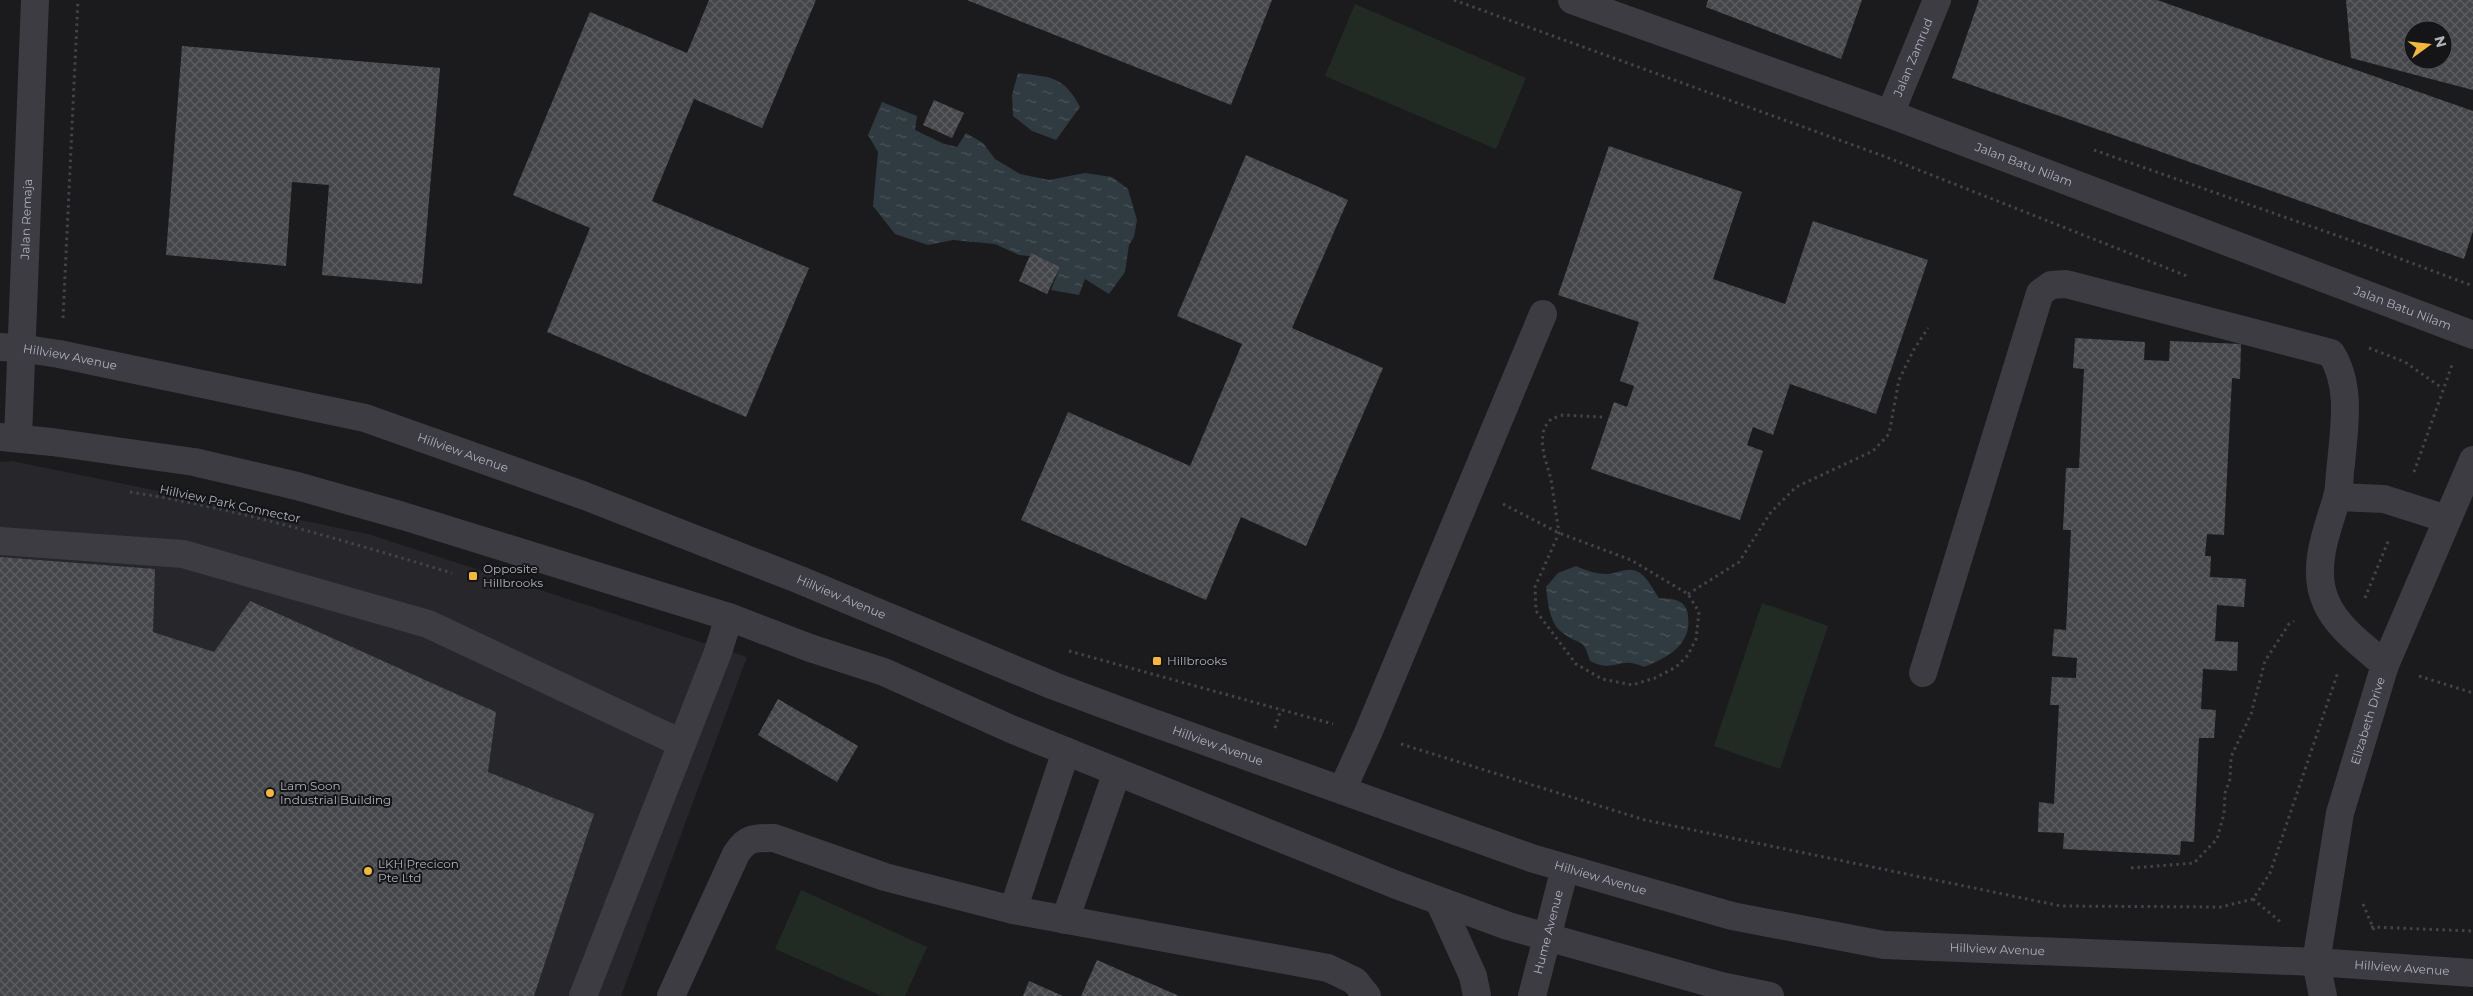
<svg xmlns="http://www.w3.org/2000/svg" width="2473" height="996" viewBox="0 0 2473 996" font-family="Montserrat,sans-serif">
<style>
.built{fill:#27262a}
.grass{fill:#222b23}
.water{fill:url(#water-ripples)}
.building{fill:url(#building-cross-hatch);fill-rule:evenodd}
.lines{fill:none;stroke-linecap:round;stroke-linejoin:round}
.path{stroke:#424449;stroke-width:3;stroke-dasharray:2.5 4;stroke-linecap:butt}
.minor{stroke:#3c3c42;stroke-width:28}
.poi-dot{fill:#f1b73e;stroke:#151518;stroke-width:2}
.labels{text-anchor:middle;stroke-width:4;stroke-linejoin:round;paint-order:stroke}
.street-label{font-size:12px;fill:#adb2bc;stroke:#151518}
.poi-label{font-size:12px;fill:#adb2bc;stroke:#151518;text-anchor:start}
</style>
<defs>
<pattern id="water-ripples" width="26" height="14" patternUnits="userSpaceOnUse" patternTransform="scale(1.25)"><rect width="26" height="14" fill="#303a41"/><path d="M2 4q2-2 4 0t4 0M15 11q2-2 4 0t4 0" fill="none" stroke="#4b545a"/></pattern>
<pattern id="building-cross-hatch" width="8" height="8" patternUnits="userSpaceOnUse" patternTransform="scale(1.25)"><rect width="8" height="8" fill="#45464a"/><path d="M0 0l8 8M0 8l8-8" fill="none" stroke="#5d5e62"/></pattern>
</defs>
<rect width="100%" height="100%" fill="#1b1b1d"/>
<polygon class="built" points="12,461 368,534 747,657 621,996 0,996 0,462"/>
<g class="grass">
<polygon points="1355,4 1526,78 1496,149 1325,76"/>
<polygon points="1762,603 1828,626 1780,769 1714,746"/>
<polygon points="801,890 927,947 905,996 882,996 775,949"/>
</g>
<g class="water">
<path d="M1018,73c33,4 46,3 62,34l-24,33 -24,-9 -19,-15 -1,-21z"/>
<polygon points="882,102 917,116 915,130 944,144 957,147 966,133 983,143 995,159 1020,174 1049,180 1085,173 1112,177 1128,189 1137,220 1134,237 1129,245 1125,272 1109,294 1085,279 1079,295 1051,290 1060,267 1039,257 1019,255 995,244 953,240 928,245 895,234 873,206 878,152 868,135"/>
<path d="M1576,566c9,4 19,8 30,8 11,0 23,-9 34,-1 8,5 13,17 19,25 6,1 14,0 19,3 6,2 10,9 10,15 4,29 -21,42 -44,51 -25,-12 -29,7 -54,-6 -7,-25 -10,-15 -26,-27 -15,-10 -16,-31 -18,-47l12,-14z"/>
</g>
<g class="building">
<polygon points="709,0 816,0 762,128 694,99 652,201 809,268 746,417 547,332 590,228 513,195 590,12 687,53"/>
<polygon points="967,0 1272,0 1231,105"/>
<polygon points="1708,0 1862,0 1841,59 1706,7"/>
<polygon points="1979,0 2157,0 2473,111 2473,231 2464,259 1952,78"/>
<path d="M2346,0h127v90l-122,-32zM2413,30h30v30h-30z"/>
<polygon points="182,46 440,68 422,284 322,275 329,185 292,182 286,266 166,255"/>
<polygon points="934,100 964,113 952,138 923,125"/>
<polygon points="1609,146 1742,192 1713,279 1785,304 1813,221 1928,260 1876,414 1790,384 1773,435 1753,427 1747,445 1763,451 1740,520 1591,469 1614,402 1627,407 1634,386 1620,381 1639,322 1558,295"/>
<polygon points="1246,155 1348,200 1292,328 1383,368 1306,546 1241,517 1206,600 1021,520 1068,412 1190,466 1242,344 1177,316"/>
<polygon points="1031,253 1060,267 1047,294 1019,281"/>
<polygon points="2075,338 2145,342 2144,360 2169,361 2170,341 2241,344 2240,379 2232,378 2224,535 2207,534 2205,556 2211,556 2210,577 2246,579 2244,607 2217,605 2215,641 2238,642 2237,671 2203,669 2201,709 2216,710 2214,738 2199,738 2194,842 2181,841 2180,855 2063,849 2064,833 2038,832 2039,802 2054,804 2059,705 2050,705 2052,677 2076,678 2077,658 2052,656 2054,629 2066,630 2071,530 2063,530 2066,468 2079,468 2084,369 2073,368"/>
<polygon points="0,557 155,569 153,632 214,652 250,601 496,712 488,772 594,814 534,996 0,996"/>
<polygon points="778,699 858,746 837,782 758,735"/>
<polygon points="1097,960 1179,996 1081,996"/>
<polygon points="1029,981 1063,996 1023,996"/>
</g>
<g class="lines">
<g class="path">
<polyline points="1454,0 1886,157 2187,276"/>
<polyline points="2094,150 2361,244 2473,286"/>
<polyline points="63,318 78,0"/>
<polyline points="2369,348 2405,362 2442,388"/>
<polyline points="2414,472 2452,365"/>
<path d="M130,492c110,17 215,49 322,81"/>
<polyline points="1503,504 1559,533 1631,560 1688,594 1699,612 1696,639 1688,655 1676,667 1655,678 1632,685 1602,679 1576,664 1536,611 1535,587 1559,533 1551,479 1544,455 1542,441 1544,428 1551,419 1563,415 1602,417"/>
<polyline points="1688,594 1739,562 1771,512 1796,487 1873,451 1889,434 1899,380 1913,351 1928,328"/>
<polyline points="2365,598 2389,539"/>
<polyline points="1069,651 1333,724"/>
<polyline points="2419,676 2473,693"/>
<polyline points="1275,728 1281,709"/>
<polyline points="1401,744 1645,820 2061,906 2221,907 2253,899 2270,873 2338,672"/>
<polyline points="2131,868 2194,863 2217,839 2224,814 2225,793 2230,779 2231,757 2251,714 2265,661 2289,624 2294,621"/>
<polyline points="2253,899 2283,924"/>
<polyline points="2363,904 2374,930"/>
<polyline points="2371,927 2473,931"/>
</g>
<g class="minor">
<path id="s1" d="M1572,0l318,114 583,221"/>
<path id="s2" d="M1890,114l47,-114"/>
<path id="s3" d="M0,347l20,1 39,6 306,64 220,78 215,84 254,106 86,32 391,140 201,58 152,29 432,17 157,11"/>
<polyline points="0,437 52,442 194,462 297,486 403,516 729,617 810,648 884,672 1011,729 1394,884 1508,926 1721,986 1770,996"/>
<path id="s4" d="M18,438l17,-438"/>
<polyline points="2337,497 2384,499 2447,519"/>
<polyline points="0,541 183,554 428,624 681,743"/>
<path d="M1923,673l117,-380 11,-8 15,-1 265,69c21,33 13,75 10,111 -2,11 -1,24 -4,34 -10,32 -26,71 -11,104 11,26 38,44 59,63"/>
<polyline points="1342,790 1368,733 1543,314"/>
<polyline points="1439,901 1473,976 1477,996"/>
<polyline points="1013,910 1066,751"/>
<polyline points="1065,920 1117,772"/>
<polyline points="583,996 718,652 729,617"/>
<path d="M671,996l65,-142c11,-17 19,-16 38,-16l111,39 128,33 315,58 27,13 12,15"/>
<path id="s5" d="M1532,996l33,-128"/>
<path id="s6" d="M2323,996l-7,-34 24,-149 45,-148 88,-205"/>
</g>
</g>
<g class="poi-dot">
<rect x="468" y="571" width="10" height="10" rx="2.5"/>
<rect x="1152" y="656" width="10" height="10" rx="2.5"/>
<circle cx="270" cy="793" r="5"/>
<circle cx="368" cy="871" r="5"/>
</g>
<g class="labels">
<g class="street-label">
<text dy="4" stroke="none"><textPath href="#s2" startOffset="61">Jalan Zamrud</textPath></text>
<text dy="4" stroke="none"><textPath href="#s1" startOffset="481">Jalan Batu Nilam</textPath></text>
<text dy="4" stroke="none"><textPath href="#s4" startOffset="219">Jalan Remaja</textPath></text>
<text dy="4" stroke="none"><textPath href="#s1" startOffset="886">Jalan Batu Nilam</textPath></text>
<text dy="4" stroke="none"><textPath href="#s3" startOffset="71">Hillview Avenue</textPath></text>
<text dy="4" stroke="none"><textPath href="#s3" startOffset="476">Hillview Avenue</textPath></text>
<text transform="translate(230 504) rotate(12)" y="4">Hillview Park Connector</text>
<text dy="4" stroke="none"><textPath href="#s3" startOffset="881">Hillview Avenue</textPath></text>
<text dy="4" stroke="none"><textPath href="#s6" startOffset="282">Elizabeth Drive</textPath></text>
<text dy="4" stroke="none"><textPath href="#s3" startOffset="1286">Hillview Avenue</textPath></text>
<text dy="4" stroke="none"><textPath href="#s3" startOffset="1691">Hillview Avenue</textPath></text>
<text dy="4" stroke="none"><textPath href="#s5" startOffset="66">Hume Avenue</textPath></text>
<text dy="4" stroke="none"><textPath href="#s3" startOffset="2096">Hillview Avenue</textPath></text>
<text dy="4" stroke="none"><textPath href="#s3" startOffset="2501">Hillview Avenue</textPath></text>
</g>
<g class="poi-label">
<text x="483" y="573">Opposite<tspan x="483" dy="14">Hillbrooks</tspan></text>
<text x="1167" y="665">Hillbrooks</text>
<text x="280" y="790">Lam Soon<tspan x="280" dy="14">Industrial Building</tspan></text>
<text x="378" y="868">LKH Precicon<tspan x="378" dy="14">Pte Ltd</tspan></text>
</g>
</g>
<g transform="translate(2428 45) rotate(75)"><circle r="24" fill="#151518" stroke="#52545a"/>
<path d="M0-4L9 19L0 12L-9 19Z" fill="#f1b73e"/>
<text y="-8" font-size="14" font-weight="bold" text-anchor="middle" fill="#adb2bc">N</text>
</g>
</svg>
